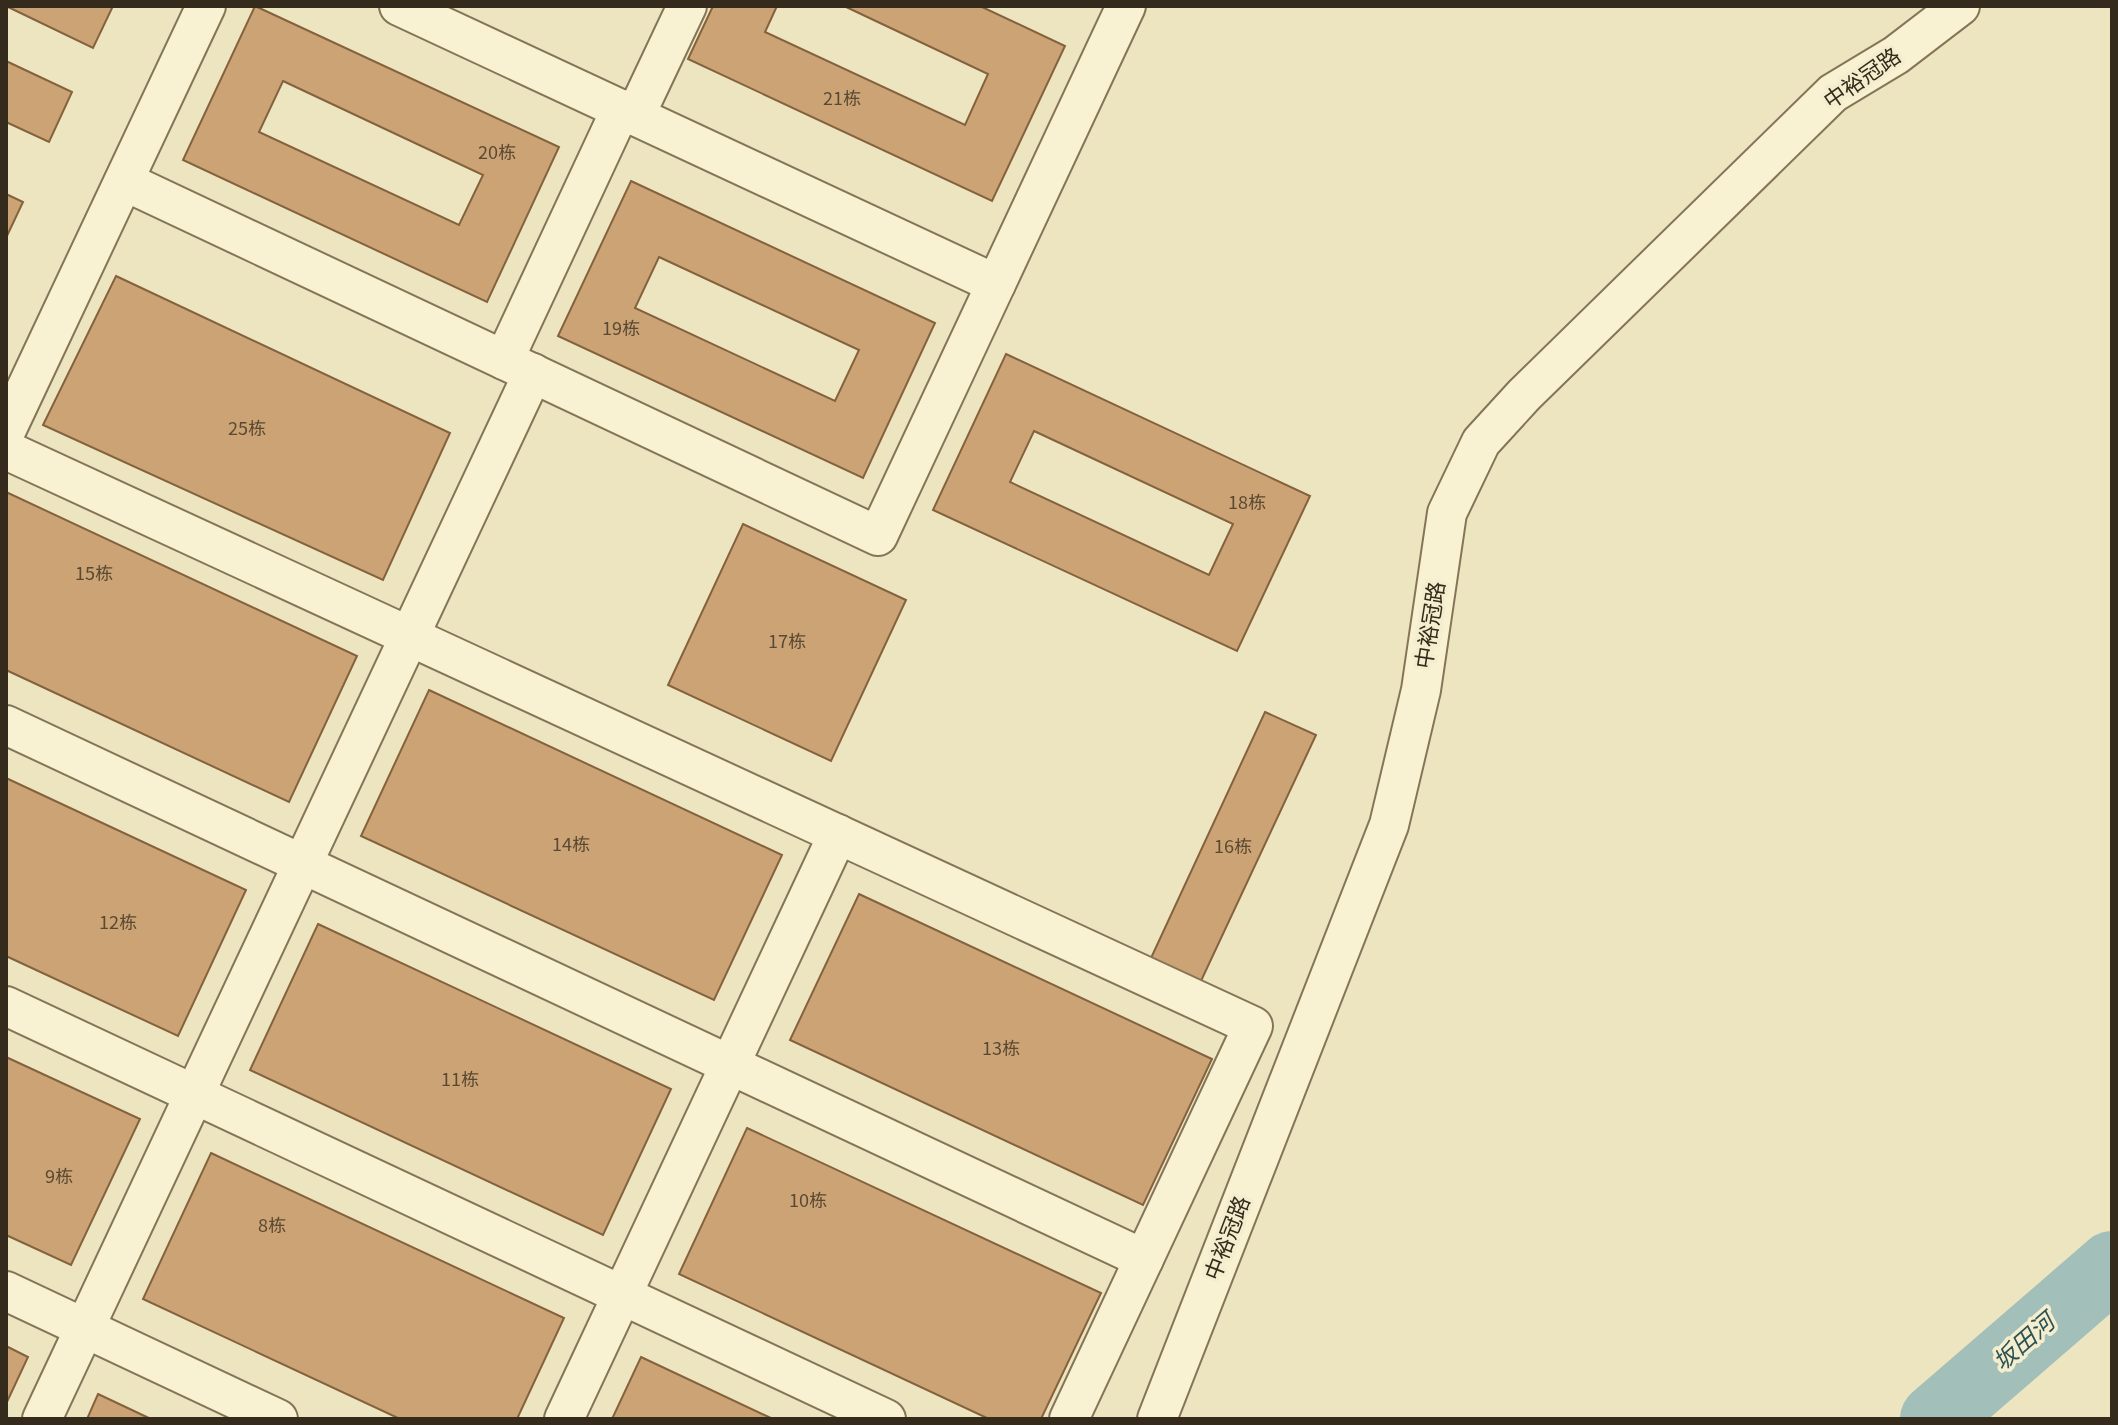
<svg xmlns="http://www.w3.org/2000/svg" width="2118" height="1425" viewBox="0 0 2118 1425" font-family="Georgia,'Noto Sans SC',serif">
<style>
.lines{fill:none;stroke-linecap:round;stroke-linejoin:round}
.river{stroke:#a2bfba;stroke-width:70}
.building{fill:#cba375;stroke:#84623e;stroke-width:2;fill-rule:evenodd}
.minor-casing{stroke:#857558;stroke-width:42}
.minor{stroke:#f8f1d2;stroke-width:38}
.labels{text-anchor:middle;stroke-width:7;stroke-linejoin:round;paint-order:stroke}
.number-label{font-size:18px;fill:#5a4932}
.street-label{font-size:22px;fill:#352b1c;stroke:#f5eece}
.water-label{font-size:24px;font-style:italic;fill:#2b5254;stroke:#f5eece}
</style>
<rect width="100%" height="100%" fill="#ede5bf"/>
<g class="lines">
<polyline class="river" points="1935,1419 2112,1266"/>
</g>
<g class="building">
<polygon points="6,6 113,6 93,48"/>
<path d="M255,6l304,141 -72,155 -304,-142zM283,81l200,94 -24,50 -200,-93z"/>
<polygon points="713,6 777,6 765,32 965,125 988,74 844,6 980,6 1065,46 992,201 688,59"/>
<polygon points="6,61 72,92 49,142 6,122"/>
<path d="M631,181l304,142 -72,155 -305,-142zM659,257l200,93 -24,51 -200,-93z"/>
<polygon points="6,194 23,202 6,238"/>
<polygon points="116,276 450,433 383,580 43,425"/>
<path d="M1006,354l304,142 -73,155 -304,-141zM1034,431l199,93 -24,51 -199,-93z"/>
<polygon points="6,492 357,656 289,802 6,670"/>
<polygon points="743,524 906,600 831,761 668,685"/>
<polygon points="429,690 782,855 714,1000 361,836"/>
<polygon points="1265,712 1316,735 1201,981 1151,958"/>
<polygon points="6,778 246,890 178,1036 6,956"/>
<polygon points="859,894 1212,1059 1143,1205 790,1040"/>
<polygon points="318,924 671,1089 603,1235 250,1070"/>
<polygon points="6,1057 140,1119 71,1265 6,1235"/>
<polygon points="747,1128 1101,1293 1041,1419 989,1419 679,1274"/>
<polygon points="211,1153 564,1318 517,1419 400,1419 143,1299"/>
<polygon points="6,1346 28,1357 6,1404"/>
<polygon points="641,1357 773,1419 612,1419"/>
<polygon points="98,1394 151,1419 87,1419"/>
</g>
<g class="lines">
<defs>
<g id="minor">
<polyline points="399,6 996,284"/>
<polyline points="635,116 687,6"/>
<polyline points="124,181 878,536 1126,6"/>
<polyline points="504,360 621,109"/>
<polyline points="6,431 206,6"/>
<polyline points="6,450 1253,1026 1069,1419"/>
<polyline points="6,725 1144,1259"/>
<polyline points="6,1006 886,1419"/>
<polyline points="6,1291 278,1419"/>
<polyline points="42,1419 533,373"/>
<polyline points="564,1419 838,834"/>
<polyline points="1157,1419 1389,825 1421,690 1447,513 1481,442 1524,395 1833,93 1896,55 1960,6"/>
</g>
</defs>
<use href="#minor" class="minor-casing"/>
<use href="#minor" class="minor"/>
</g>
<g class="labels">
<g class="number-label">
<text x="842" y="105">21栋</text>
<text x="497" y="159">20栋</text>
<text x="621" y="335">19栋</text>
<text x="247" y="435">25栋</text>
<text x="1247" y="509">18栋</text>
<text x="94" y="580">15栋</text>
<text x="787" y="648">17栋</text>
<text x="571" y="851">14栋</text>
<text x="1233" y="853">16栋</text>
<text x="118" y="929">12栋</text>
<text x="1001" y="1055">13栋</text>
<text x="460" y="1086">11栋</text>
<text x="59" y="1183">9栋</text>
<text x="808" y="1207">10栋</text>
<text x="272" y="1232">8栋</text>
</g>
<g class="street-label">
<text transform="translate(1862 78) rotate(-35)" y="8">中裕冠路</text>
<text transform="translate(1430 625) rotate(-81)" y="8">中裕冠路</text>
<text transform="translate(1227 1238) rotate(-69)" y="8">中裕冠路</text>
</g>
<g class="water-label">
<text transform="translate(2024 1342) rotate(-41)" y="8">坂田河</text>
</g>
</g>
<rect width="2118" height="1425" fill="none" stroke="#352b1c" stroke-width="16"/>
</svg>
